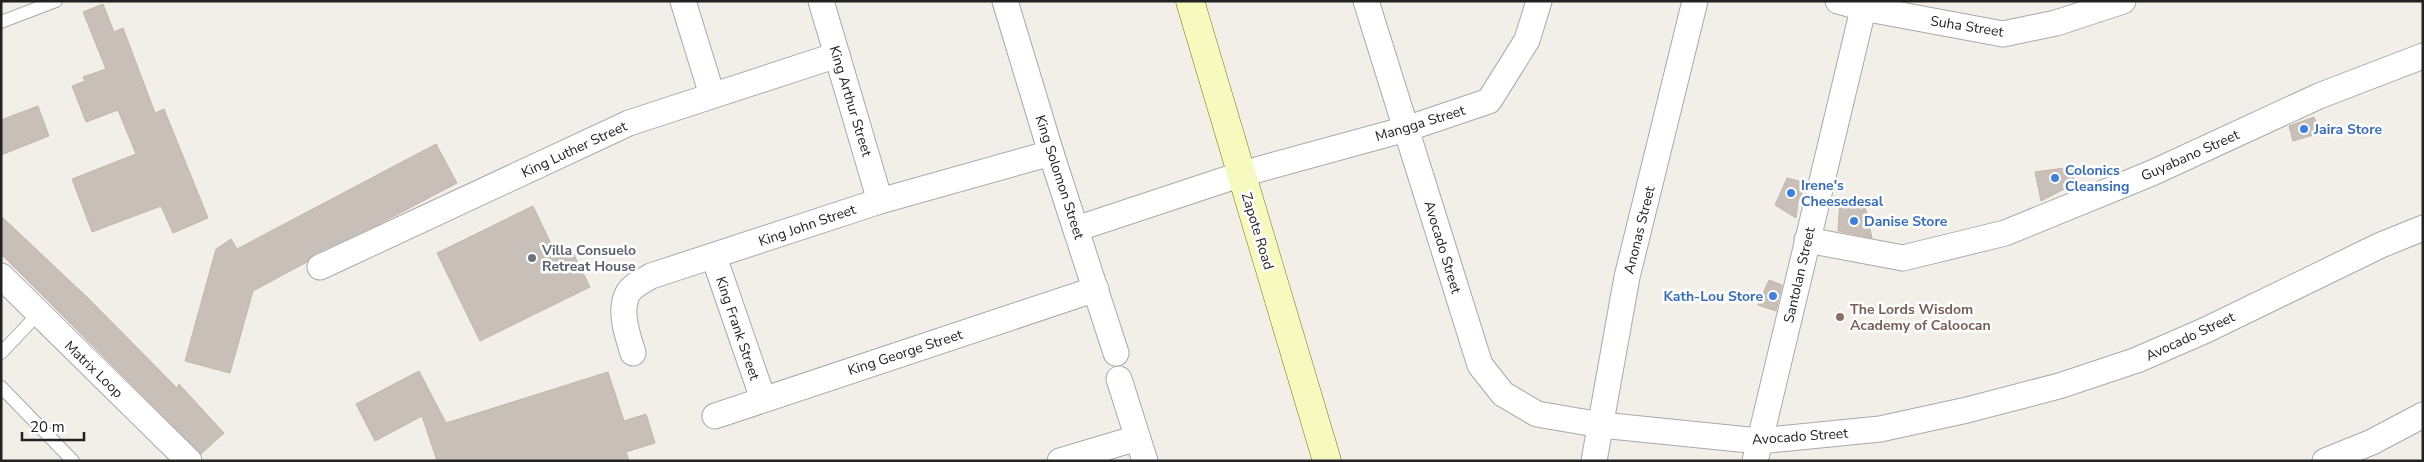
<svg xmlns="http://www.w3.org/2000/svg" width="2424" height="462" viewBox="0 0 2424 462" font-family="'Nunito Sans',sans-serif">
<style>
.building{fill:#c7bfb8;stroke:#c4b6ab}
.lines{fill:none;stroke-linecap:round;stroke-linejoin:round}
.service-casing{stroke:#a9a9a9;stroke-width:14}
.minor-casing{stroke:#a9a9a9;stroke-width:27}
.secondary-casing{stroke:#707d05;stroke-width:29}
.service{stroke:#fff;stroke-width:12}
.minor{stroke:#fff;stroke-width:25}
.secondary{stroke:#f7fabf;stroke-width:28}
.shop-dot{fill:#3f7fe0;stroke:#fff;stroke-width:2}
.worship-dot{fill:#6b7280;stroke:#fff;stroke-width:2}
.education-dot{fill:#8d6e63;stroke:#fff;stroke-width:2}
.labels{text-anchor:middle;stroke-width:5;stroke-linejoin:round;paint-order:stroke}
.street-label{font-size:14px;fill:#222;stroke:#fff}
.shop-label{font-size:14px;font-weight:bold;fill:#366cbe;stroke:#fff;text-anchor:start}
.worship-label{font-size:14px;font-weight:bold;fill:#5b616d;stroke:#fff;text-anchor:start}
.education-label{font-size:14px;font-weight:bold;fill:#785e54;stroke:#fff;text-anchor:start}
</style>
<rect width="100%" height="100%" fill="#f2efe9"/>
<g class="building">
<polygon points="103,4 114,32 123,28 155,113 164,109 208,218 173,233 161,206 92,232 72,179 136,154 118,110 86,122 72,86 85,81 83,77 106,69 83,12"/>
<polygon points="38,106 49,136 1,155 1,120"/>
<polygon points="2314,117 2320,133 2293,141 2289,126"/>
<polygon points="436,144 457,183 381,223 314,254 307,262 253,291 230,373 185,361 216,249 231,239 237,249"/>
<polygon points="2071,167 2074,184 2041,201 2035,172"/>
<polygon points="1787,178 1807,183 1798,202 1796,218 1775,205"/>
<polygon points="1840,199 1864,201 1872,238 1838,231"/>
<polygon points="533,206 556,254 570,247 590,287 480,341 437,253"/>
<polygon points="1,216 88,298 177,388 179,384 224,433 201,454 1,254"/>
<polygon points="1769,280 1782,285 1776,311 1758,305"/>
<polygon points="419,371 446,423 608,372 624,421 646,414 655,443 626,452 629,461 437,461 422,416 375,441 356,404"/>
</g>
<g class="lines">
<defs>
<g id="service">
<polyline points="1,22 56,1"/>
<polyline points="1,353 38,314"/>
<polyline points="1,387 73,461"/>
</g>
<g id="minor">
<polyline points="683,1 712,95"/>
<polyline points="821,1 880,201"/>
<polyline points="1005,1 1051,153 1116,353"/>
<polyline points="1366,1 1480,365 1503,394 1537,414 1601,425 1759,441 1880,429 1967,410 2059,386 2137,360 2206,330 2381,245 2423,228"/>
<polyline points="1838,1 1863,8 2003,34 2056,23 2123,1"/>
<polyline points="1076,229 1242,174 1406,129 1489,101 1527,40 1539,1"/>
<polyline points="1807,240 1903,258 2005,233 2152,173 2319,96 2423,56"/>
<polyline points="714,257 763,399"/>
<polyline points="320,267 629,123 837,55"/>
<polyline points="1,276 189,461"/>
<path d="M633,353c-5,-16 -14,-41 -6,-58 4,-9 16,-14 24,-19l229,-75 171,-48"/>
<polyline points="1119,379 1145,461"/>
<polyline points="715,416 1096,289"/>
<polyline points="1060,461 1137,438"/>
<polyline points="1594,461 1627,277 1695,1"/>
<polyline points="1755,461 1865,1"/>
<polyline points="2325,461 2372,442 2423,415"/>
</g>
<polyline id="secondary" points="1190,1 1327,461"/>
</defs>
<use href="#service" class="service-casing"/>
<use href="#minor" class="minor-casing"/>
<use href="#secondary" class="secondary-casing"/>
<use href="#service" class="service"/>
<use href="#minor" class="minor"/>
<use href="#secondary" class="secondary"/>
</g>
<g class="shop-dot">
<circle cx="2304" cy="129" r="5"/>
<circle cx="2055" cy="178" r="5"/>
<circle cx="1791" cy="193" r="5"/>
<circle cx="1854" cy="221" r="5"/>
<circle cx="1773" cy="296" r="5"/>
</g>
<circle class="worship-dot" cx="532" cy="258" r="5"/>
<circle class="education-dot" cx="1840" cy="317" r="5"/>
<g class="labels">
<g class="street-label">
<text transform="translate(1967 26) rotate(9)" y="5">Suha Street</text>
<text transform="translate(851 101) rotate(73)" y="5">King Arthur Street</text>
<text transform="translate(1420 123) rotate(-17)" y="5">Mangga Street</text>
<text transform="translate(574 149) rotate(-25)" y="5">King Luther Street</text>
<text transform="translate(2190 155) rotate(-24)" y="5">Guyabano Street</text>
<text transform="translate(1060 177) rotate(72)" y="5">King Solomon Street</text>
<text transform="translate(807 225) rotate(-19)" y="5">King John Street</text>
<text transform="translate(1639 230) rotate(-76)" y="5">Anonas Street</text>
<text transform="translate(1258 231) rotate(73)" y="5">Zapote Road</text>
<text transform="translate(1443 247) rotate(73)" y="5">Avocado Street</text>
<text transform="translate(1799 275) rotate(-77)" y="5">Santolan Street</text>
<text transform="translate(738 328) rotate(71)" y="5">King Frank Street</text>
<text transform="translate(2190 336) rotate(-25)" y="5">Avocado Street</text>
<text transform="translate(905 352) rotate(-18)" y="5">King George Street</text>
<text transform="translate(94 369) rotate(44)" y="5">Matrix Loop</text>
<text transform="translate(1800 436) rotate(-4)" y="5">Avocado Street</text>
</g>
<g class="shop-label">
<text x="2314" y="134">Jaira Store</text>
<text x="2065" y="175">Colonics<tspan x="2065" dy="16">Cleansing</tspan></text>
<text x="1801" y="190">Irene's<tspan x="1801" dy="16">Cheesedesal</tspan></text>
<text x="1864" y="226">Danise Store</text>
<text x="1763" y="301" text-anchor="end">Kath-Lou Store</text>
</g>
<g class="worship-label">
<text x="542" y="255">Villa Consuelo<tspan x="542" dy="16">Retreat House</tspan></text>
</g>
<g class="education-label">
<text x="1850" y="314">The Lords Wisdom<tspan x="1850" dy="16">Academy of Caloocan</tspan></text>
</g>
</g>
<rect width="2424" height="462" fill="none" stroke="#222222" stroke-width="5"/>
<path d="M22 432v8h62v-8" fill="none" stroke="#222222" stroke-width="2.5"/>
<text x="30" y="432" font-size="15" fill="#222222" stroke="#ffffff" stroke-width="4" paint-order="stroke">20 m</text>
</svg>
